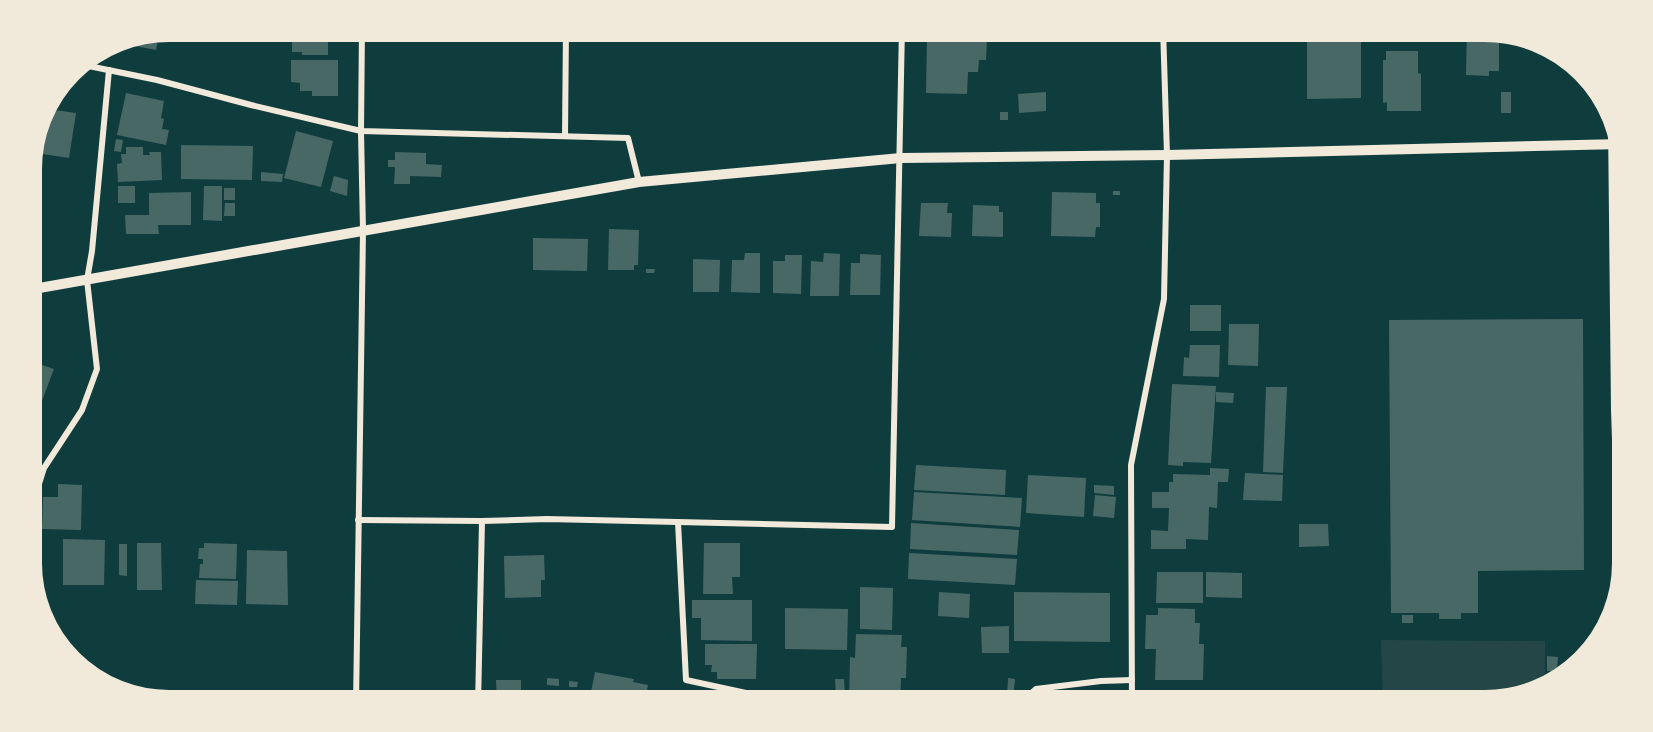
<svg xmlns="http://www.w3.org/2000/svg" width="1653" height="732" viewBox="0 0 1653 732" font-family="'IBM Plex Serif',serif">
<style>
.green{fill:#244646}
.building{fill:#486865}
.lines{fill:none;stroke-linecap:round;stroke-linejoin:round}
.minor{stroke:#f1e9da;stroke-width:6}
.tertiary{stroke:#f1e9da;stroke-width:10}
.rim{fill:none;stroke:#f1e9da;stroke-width:8}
</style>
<rect width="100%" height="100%" fill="#0f3d3e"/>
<polygon class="green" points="1381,640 1545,641 1545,685 1493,705 1316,705 1316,703 1383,702"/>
<g class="building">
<polygon points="169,27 178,27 175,42 158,39 156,50 135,46 136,43 127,41 128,35"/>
<polygon points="292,27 328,27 328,55 302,55 302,52 292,52"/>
<polygon points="691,27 773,27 772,41 691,39"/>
<polygon points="1307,27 1361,27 1361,98 1307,99"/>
<polygon points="1382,27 1411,27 1410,39 1382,39"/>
<polygon points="1467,27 1484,27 1499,30 1499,71 1489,71 1489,76 1466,75"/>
<polygon points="927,35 987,37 986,60 979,60 978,72 968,72 967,94 926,93"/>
<polygon points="1386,51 1418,51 1418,73 1421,74 1421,111 1387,111 1387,102 1383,103 1383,60 1386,60"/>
<polygon points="291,60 338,60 338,96 312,96 312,91 300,91 300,83 291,82"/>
<polygon points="1046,92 1046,111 1019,113 1018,94"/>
<rect x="1501" y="92" width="10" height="21"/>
<polygon points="126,93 164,101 161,118 164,119 162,129 169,130 166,145 117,135"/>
<polygon points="41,108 76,113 69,158 29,152"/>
<rect x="1000" y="112" width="8" height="8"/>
<polygon points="296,131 333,141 321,187 284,178"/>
<polygon points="116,139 123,140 121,152 114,151"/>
<polygon points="181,145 253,146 252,180 181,179"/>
<polygon points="126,147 143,147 143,155 150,155 149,152 161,152 162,180 118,182 117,164 122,163 121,154 126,154"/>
<polygon points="395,152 426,153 426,164 442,165 441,177 410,176 410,184 394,184 395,167 388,167 388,160 395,160"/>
<polygon points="261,172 283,174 282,182 261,181"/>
<polygon points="334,176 348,180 347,196 330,191"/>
<rect x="118" y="186" width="17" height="17"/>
<polygon points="204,186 222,186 222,221 203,220"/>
<rect x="224" y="188" width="11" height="12"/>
<rect x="1113" y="191" width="7" height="4"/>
<polygon points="191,192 191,225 158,225 159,234 126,234 125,215 149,215 149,193"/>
<polygon points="1052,192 1096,193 1096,203 1100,203 1100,227 1096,227 1095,237 1051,236"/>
<polygon points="225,203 235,203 235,216 224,216"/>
<polygon points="921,203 948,203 947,213 952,213 951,237 919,236"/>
<polygon points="973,205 999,206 999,212 1003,212 1003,237 972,236"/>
<polygon points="609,229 639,230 638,265 634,265 634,270 608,270"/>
<polygon points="533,238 588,239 587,271 533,270"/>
<polygon points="745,253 760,253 760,293 731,292 732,260 744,260"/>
<polygon points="824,253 840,254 839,296 810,296 811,261 823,262"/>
<polygon points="860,254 881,255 880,295 850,295 851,263 860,263"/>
<polygon points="785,255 802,255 801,294 773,293 773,261 785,261"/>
<polygon points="693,259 720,260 719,292 693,292"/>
<polygon points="646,269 655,269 654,273 646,273"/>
<rect x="1190" y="305" width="31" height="26"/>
<polygon points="1583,319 1584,570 1478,571 1478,613 1461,613 1461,619 1439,619 1439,613 1391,613 1389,320"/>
<polygon points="1229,324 1259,324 1258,366 1228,365"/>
<polygon points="1190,345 1220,345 1219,377 1183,376 1184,357 1189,358"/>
<polygon points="33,362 54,369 40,406 28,402 28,367 31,368"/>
<polygon points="1172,384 1216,386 1211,463 1183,462 1183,466 1168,465"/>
<polygon points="1266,387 1287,387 1283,473 1263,472"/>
<polygon points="1216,392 1234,393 1233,403 1216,402"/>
<polygon points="28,416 32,417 29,431 28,431"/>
<polygon points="916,465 1006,470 1005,495 914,490"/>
<polygon points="1210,468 1229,469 1228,482 1218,482 1217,508 1209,507 1208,540 1186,539 1186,549 1151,549 1151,530 1168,531 1169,508 1152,508 1152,492 1169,492 1169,482 1173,482 1173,474 1210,475"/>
<polygon points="1245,473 1283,475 1282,501 1243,500"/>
<polygon points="1028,475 1086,478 1084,517 1026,513"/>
<polygon points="58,484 82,485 81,530 42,529 43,497 58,497"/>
<polygon points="1094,485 1114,486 1114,495 1094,493"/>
<polygon points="914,492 1022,498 1020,527 912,520"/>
<polygon points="1095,495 1116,497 1114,518 1093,516"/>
<polygon points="911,523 1019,530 1017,555 910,549"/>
<polygon points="1299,524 1328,524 1329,546 1299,547"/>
<polygon points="63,539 105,540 104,585 63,585"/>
<polygon points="137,543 161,543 162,590 137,590"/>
<polygon points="204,543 237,544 236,579 199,578 200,564 203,564 203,559 198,559 199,548 204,548"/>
<polygon points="704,543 740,543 740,577 732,577 733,594 703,594"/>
<polygon points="119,544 127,544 127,576 119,575"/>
<polygon points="247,550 287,551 288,605 246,604"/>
<polygon points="909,553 1017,559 1015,585 908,579"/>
<polygon points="544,555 545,580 541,580 541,597 505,598 504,556"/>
<polygon points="1157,572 1203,572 1203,603 1156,603"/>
<polygon points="1206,572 1242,573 1242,598 1206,597"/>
<polygon points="196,580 238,581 237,605 195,604"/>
<polygon points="860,587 893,588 892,630 860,629"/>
<polygon points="939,592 970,594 969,618 938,616"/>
<polygon points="1014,592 1110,593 1110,642 1014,641"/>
<polygon points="692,600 752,600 752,641 701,640 701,618 692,618"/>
<polygon points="785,608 848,609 847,650 785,649"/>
<polygon points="1158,608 1195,609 1195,623 1200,623 1199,644 1204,644 1203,680 1155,680 1156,649 1145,649 1146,615 1158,615"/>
<rect x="1402" y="615" width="11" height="8"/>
<polygon points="1009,626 1009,653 982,653 981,627"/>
<polygon points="856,634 902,635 901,647 907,647 906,678 901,678 900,705 849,705 850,657 855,658"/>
<polygon points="705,644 757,644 756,679 717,679 717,672 711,672 712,665 705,665"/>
<polygon points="1547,656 1558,657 1557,671 1547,671"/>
<polygon points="595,672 634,679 633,682 648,685 644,705 604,705 589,702"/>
<polygon points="547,678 559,679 559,686 547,685"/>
<polygon points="1008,678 1015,679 1013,699 1007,698"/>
<polygon points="835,679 844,679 845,695 836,696"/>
<polygon points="496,680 521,680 521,705 497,705"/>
<polygon points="569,681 578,682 577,687 569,687"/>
<polygon points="1118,699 1118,705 1084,705 1084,701"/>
</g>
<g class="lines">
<g class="minor">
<polyline points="74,63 157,80 251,105 361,131 628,138 639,182"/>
<polyline points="565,136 566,27"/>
<polyline points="358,520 482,521 547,519 892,527 902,27"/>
<polyline points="678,522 686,680 802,705"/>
<polyline points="30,587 32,518 36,493 44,468 82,410 97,369 87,280 92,251 109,70"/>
<polyline points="356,705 363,231 361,131 362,27"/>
<polyline points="478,705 482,521"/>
<polyline points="1018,705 1036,689 1101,681 1132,680"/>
<polyline points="1132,705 1131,465 1164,299 1167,155 1163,27"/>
</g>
<g class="tertiary">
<polyline points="1613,122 1616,410 1622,583"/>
<polyline points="28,290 639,182 901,158 1167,155 1622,144"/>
</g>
</g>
<path d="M0 0H1653V732H0ZM169 38H1485A131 131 0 0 1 1616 169V563A131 131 0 0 1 1485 694H169A131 131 0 0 1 38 563V169A131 131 0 0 1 169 38Z" fill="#f1e9da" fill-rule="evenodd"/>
<path class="rim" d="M169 38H1485A131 131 0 0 1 1616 169V563A131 131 0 0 1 1485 694H169A131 131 0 0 1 38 563V169A131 131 0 0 1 169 38Z"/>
</svg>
